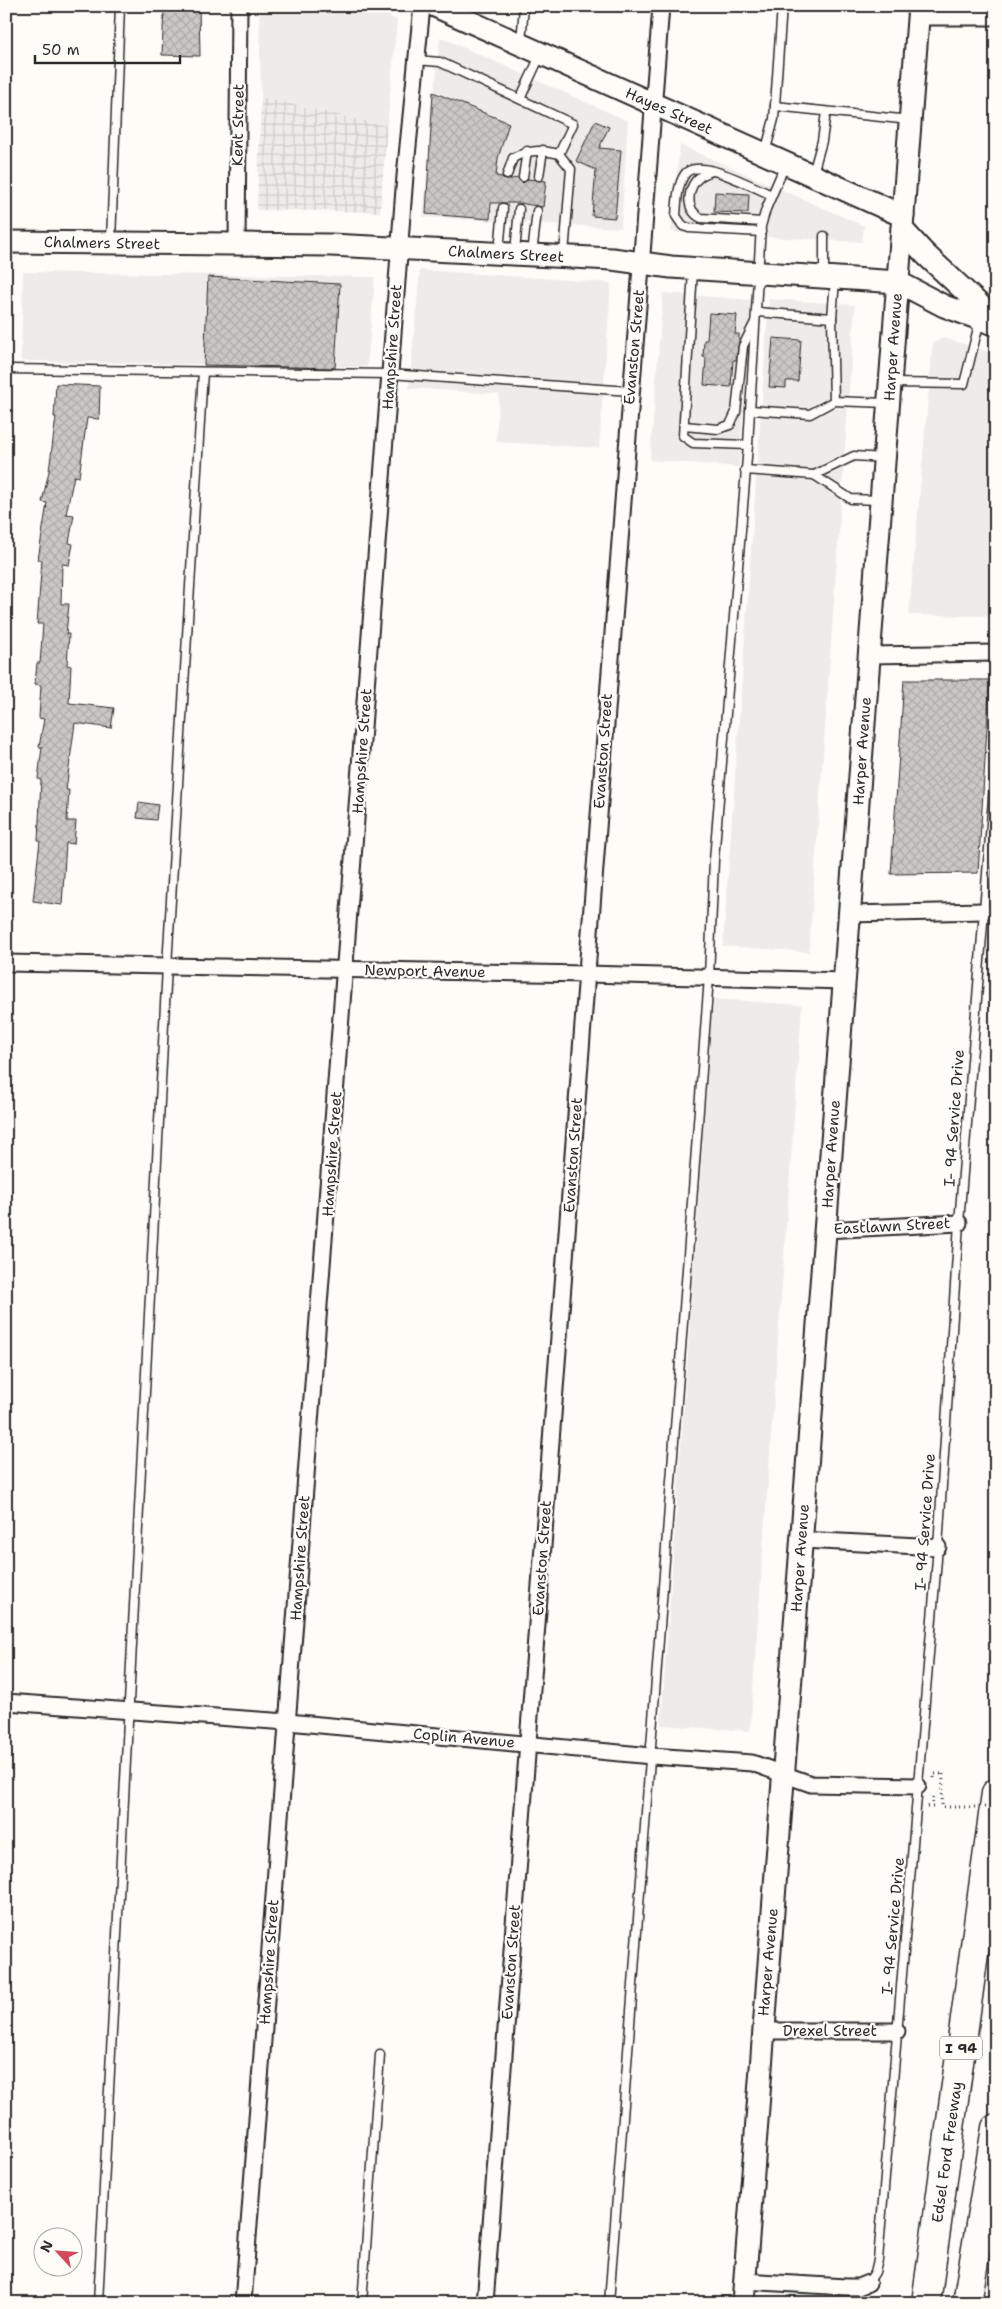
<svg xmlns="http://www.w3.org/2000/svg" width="1002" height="2309" viewBox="0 0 1002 2309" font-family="'Shantell Sans',sans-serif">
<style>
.built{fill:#edece8}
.industrial{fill:url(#industrial-grid)}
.building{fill:url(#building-cross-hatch);stroke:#2b2b2b}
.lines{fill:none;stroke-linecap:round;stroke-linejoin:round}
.lane-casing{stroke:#2b2b2b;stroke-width:11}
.street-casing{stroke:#2b2b2b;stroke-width:19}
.secondary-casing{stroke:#2b2b2b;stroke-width:25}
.highway-casing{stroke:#2b2b2b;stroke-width:31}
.path{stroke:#2b2b2b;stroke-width:3;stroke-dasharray:1 4;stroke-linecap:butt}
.lane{stroke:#fdfcf7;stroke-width:8}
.street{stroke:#fdfcf7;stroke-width:15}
.secondary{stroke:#fdfcf7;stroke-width:21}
.highway{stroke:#fdfcf7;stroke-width:28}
.path-bridge{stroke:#2b2b2b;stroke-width:3;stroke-dasharray:1 4;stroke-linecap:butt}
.labels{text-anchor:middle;stroke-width:4.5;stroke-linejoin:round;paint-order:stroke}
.shield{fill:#fdfcf7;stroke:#6a6a68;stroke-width:1}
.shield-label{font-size:14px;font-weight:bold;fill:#2b2b2b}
.street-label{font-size:15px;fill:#2b2b2b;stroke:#fdfcf7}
</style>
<defs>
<pattern id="industrial-grid" width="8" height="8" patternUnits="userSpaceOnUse" patternTransform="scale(1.25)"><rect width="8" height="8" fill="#edece8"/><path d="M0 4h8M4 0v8" fill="none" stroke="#cbcbc7"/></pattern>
<pattern id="building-cross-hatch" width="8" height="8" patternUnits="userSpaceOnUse" patternTransform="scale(1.25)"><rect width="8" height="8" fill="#c9c8c4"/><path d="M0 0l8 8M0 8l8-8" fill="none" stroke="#adaca9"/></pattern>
</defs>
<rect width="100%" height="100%" fill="#fdfcf7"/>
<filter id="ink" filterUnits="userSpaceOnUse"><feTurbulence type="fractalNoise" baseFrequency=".02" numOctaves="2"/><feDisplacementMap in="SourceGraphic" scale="10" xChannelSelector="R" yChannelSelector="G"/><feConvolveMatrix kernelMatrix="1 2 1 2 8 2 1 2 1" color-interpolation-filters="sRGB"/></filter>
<g filter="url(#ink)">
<g class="built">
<polygon points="259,6 367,6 397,20 387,126 261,97"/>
<polygon points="440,37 628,121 621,228 423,217"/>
<polygon points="680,145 864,226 862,242 671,232"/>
<polygon points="420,270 611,283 599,448 496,442 499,394 409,388"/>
<polygon points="23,272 375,277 367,367 21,361"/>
<polygon points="663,293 751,300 739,467 650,460"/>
<polygon points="769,299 855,305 809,952 723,946"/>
<polygon points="944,338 996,354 996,616 909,615 933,343"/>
<polygon points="713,999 802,1005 750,1731 661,1725"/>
</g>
<polygon class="industrial" points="261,97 387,126 380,212 257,210"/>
<g class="building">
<polygon points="164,6 199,6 200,56 162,55"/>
<polygon points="433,92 509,123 498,158 496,176 502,177 506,180 518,178 523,183 528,179 546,181 543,207 519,203 491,203 490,219 426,214"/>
<polygon points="595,121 609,127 599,148 621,150 615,218 592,216 596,170 576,161"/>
<polygon points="715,192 749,194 748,213 714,212"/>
<polygon points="208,277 340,284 335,368 204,365"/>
<polygon points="709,313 737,315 735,334 739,334 739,342 736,360 733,360 731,387 704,385 706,358 703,357 704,340 707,340"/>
<polygon points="773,338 801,340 798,381 786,381 786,388 769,387"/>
<polygon points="56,384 100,386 99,419 87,418 79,477 74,476 66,514 74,515 69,543 73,544 69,565 62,564 61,604 69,604 66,634 69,634 67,665 71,666 69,703 114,708 111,728 75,723 66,790 69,790 67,821 76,821 74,844 66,843 62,905 33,901 40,841 38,841 41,780 38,779 42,747 39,747 44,719 39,718 41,685 35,684 37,663 40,663 43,624 37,624 42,560 38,560 47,503 42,502 49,471 56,417 54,417"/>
<polygon points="904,680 990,680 978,873 891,874"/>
<polygon points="139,802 158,805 156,820 137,818"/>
</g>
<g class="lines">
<defs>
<g id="lane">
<polyline points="521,42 524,6"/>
<polyline points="416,60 440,62 573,124 559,154"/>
<polyline points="520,99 540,56"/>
<polyline points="775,106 910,120"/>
<polyline points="765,153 774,119 782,6"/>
<path d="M712,171c-3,1 -8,3 -11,5 -14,10 -17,34 0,42l61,4"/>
<polyline points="813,173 822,141 826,112"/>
<path d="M507,175l6,-17c16,-9 28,-8 46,-4l12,15 -7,85"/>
<polyline points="539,176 543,150"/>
<polyline points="523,177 527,151"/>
<path d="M761,232l-72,-4 -6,-2 -7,-10c1,-13 1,-31 9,-42 13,-18 69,14 87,21"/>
<polyline points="111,241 120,6"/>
<polyline points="499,251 503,208"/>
<polyline points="515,252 519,209"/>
<polyline points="532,254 537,211"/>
<polyline points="693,270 683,436 693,443 748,445"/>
<polyline points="824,276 824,236"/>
<polyline points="757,312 832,318 834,401 887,403"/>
<polyline points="832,318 835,280"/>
<polyline points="6,369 390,374 630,391"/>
<polyline points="892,383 964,384 980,320"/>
<polyline points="750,410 810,414 834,401"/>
<polyline points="684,426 718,429 730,425 736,412 743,346 755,322"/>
<polyline points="745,470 814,475 851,499 879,500"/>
<polyline points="814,475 854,456 883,458"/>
<polyline points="868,2283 875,2272 878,2260 938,1547 959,1223 996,761"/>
<polyline points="98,2303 167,966 203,372"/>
<polyline points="362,2303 380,2055"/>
<polyline points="609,2303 709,977 714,860 748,445 761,226 766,209 785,165"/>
</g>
<g id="street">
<polyline points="918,17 996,17"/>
<polyline points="237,244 239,6"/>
<polyline points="869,655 996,653"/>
<polyline points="849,914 984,911"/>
<polyline points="6,963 587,974 844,981"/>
<polyline points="825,1230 959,1223"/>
<polyline points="802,1540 938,1547"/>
<polyline points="6,1702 288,1722 652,1756 752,1763 811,1784 918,1786"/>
<polyline points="763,2031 897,2031"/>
<polyline points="744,2281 846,2287 858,2287 868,2283"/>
<polyline points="243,2303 405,176 422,6"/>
<polyline points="485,2303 661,6"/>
</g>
<g id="secondary">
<polyline points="435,6 903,216"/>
<polyline points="902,229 925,254 996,320"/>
<polyline points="6,242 331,245 612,259 671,267 898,282 944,306 996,325"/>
<polyline points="743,2303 919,6"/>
</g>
<g id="highway">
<polyline points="926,2303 996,1793"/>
<polyline points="967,2303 996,2128"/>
</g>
</defs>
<use href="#lane" class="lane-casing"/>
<use href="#street" class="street-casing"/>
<use href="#secondary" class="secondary-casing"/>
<use href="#highway" class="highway-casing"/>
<g class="path">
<polyline points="934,1778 934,1774 943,1774"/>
<polyline points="927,1807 933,1807 933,1794"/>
</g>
<use href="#lane" class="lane"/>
<use href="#street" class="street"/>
<use href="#secondary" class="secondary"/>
<use href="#highway" class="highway"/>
<polyline class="path-bridge" points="943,1774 942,1807 996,1807"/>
</g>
</g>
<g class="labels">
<rect class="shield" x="940" y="2036.5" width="42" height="23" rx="4"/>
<g class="shield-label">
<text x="961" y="2053">I 94</text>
</g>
<g class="street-label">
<text transform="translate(669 111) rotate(24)" y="5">Hayes Street</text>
<text transform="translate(238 125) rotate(-89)" y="5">Kent Street</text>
<text transform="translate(102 243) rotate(1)" y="5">Chalmers Street</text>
<text transform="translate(506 254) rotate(3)" y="5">Chalmers Street</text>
<text transform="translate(392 347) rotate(-86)" y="5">Hampshire Street</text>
<text transform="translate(634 347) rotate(-85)" y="5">Evanston Street</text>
<text transform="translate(893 347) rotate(-86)" y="5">Harper Avenue</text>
<text transform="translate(362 751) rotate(-86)" y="5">Hampshire Street</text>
<text transform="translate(603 751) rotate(-86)" y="5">Evanston Street</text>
<text transform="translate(862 751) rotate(-86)" y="5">Harper Avenue</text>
<text transform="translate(425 971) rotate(1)" y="5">Newport Avenue</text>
<text transform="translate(954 1118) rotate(-86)" y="5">I- 94 Service Drive</text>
<text transform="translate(332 1154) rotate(-86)" y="5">Hampshire Street</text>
<text transform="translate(831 1154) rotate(-86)" y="5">Harper Avenue</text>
<text transform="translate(573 1155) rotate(-86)" y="5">Evanston Street</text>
<text transform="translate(892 1226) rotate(-3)" y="5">Eastlawn Street</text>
<text transform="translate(925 1522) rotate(-86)" y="5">I- 94 Service Drive</text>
<text transform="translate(300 1558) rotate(-86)" y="5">Hampshire Street</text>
<text transform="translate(542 1558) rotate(-86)" y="5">Evanston Street</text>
<text transform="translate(800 1558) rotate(-86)" y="5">Harper Avenue</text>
<text transform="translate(464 1738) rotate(5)" y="5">Coplin Avenue</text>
<text transform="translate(893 1926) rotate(-85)" y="5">I- 94 Service Drive</text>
<text transform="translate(269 1962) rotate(-86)" y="5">Hampshire Street</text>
<text transform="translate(511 1962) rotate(-86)" y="5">Evanston Street</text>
<text transform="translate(768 1962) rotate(-85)" y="5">Harper Avenue</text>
<text x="830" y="2036">Drexel Street</text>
<text transform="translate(947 2152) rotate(-82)" y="5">Edsel Ford Freeway</text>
</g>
</g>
<rect width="1002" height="2309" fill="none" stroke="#fdfcf7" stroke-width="25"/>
<rect x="12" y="12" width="977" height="2284" fill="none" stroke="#2b2b2b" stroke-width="2" filter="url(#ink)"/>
<g transform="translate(58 2252) rotate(296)"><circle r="24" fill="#fdfcf7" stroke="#a9a8a5"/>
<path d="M0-4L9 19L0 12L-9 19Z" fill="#d1495b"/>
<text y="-8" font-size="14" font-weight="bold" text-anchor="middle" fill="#2b2b2b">N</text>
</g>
<path d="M35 55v8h145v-8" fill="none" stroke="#2b2b2b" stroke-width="2.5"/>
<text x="42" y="55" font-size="15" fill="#2b2b2b" stroke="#fdfcf7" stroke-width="4" paint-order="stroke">50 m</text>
</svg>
